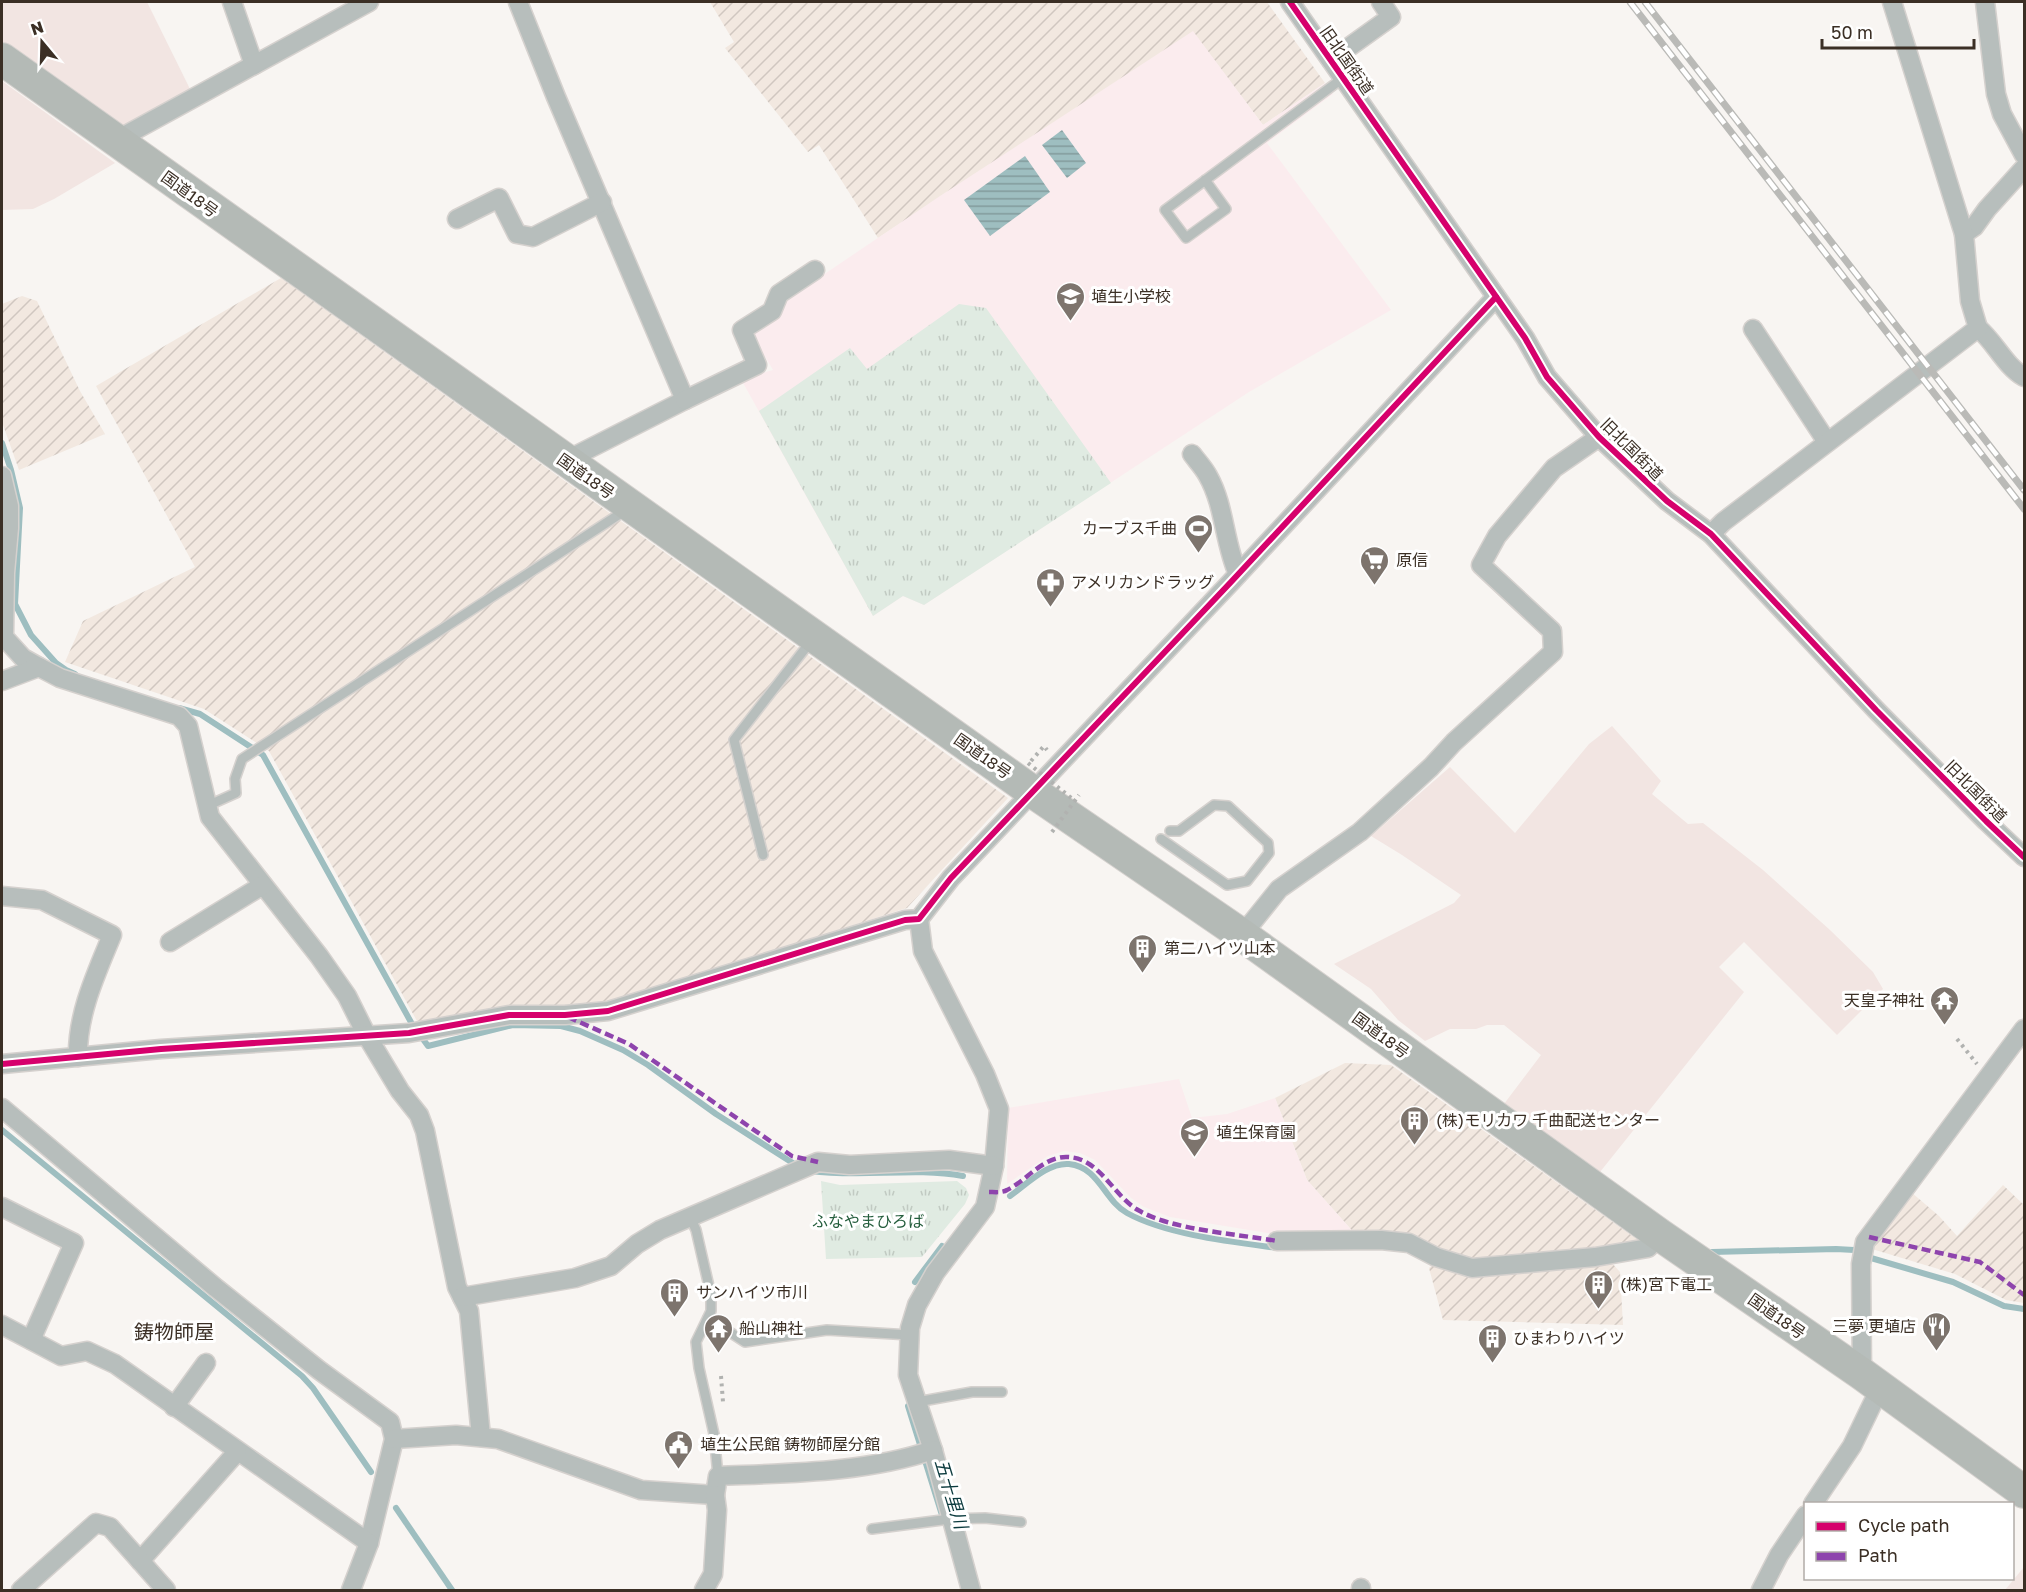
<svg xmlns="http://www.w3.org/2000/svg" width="2026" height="1592" viewBox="0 0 2026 1592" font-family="'Golos Text','Noto Sans JP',sans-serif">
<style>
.commercial{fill:#f2e5e2}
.industrial{fill:url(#industrial-furrows)}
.education{fill:#fbecee}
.park{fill:url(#park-tufts)}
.water{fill:url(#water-rules)}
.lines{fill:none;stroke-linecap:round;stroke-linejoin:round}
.stream{stroke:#9ebec0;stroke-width:6}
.lane-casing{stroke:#d5d1ce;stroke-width:12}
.street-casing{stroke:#d5d1ce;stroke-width:21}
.highway-casing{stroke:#d5d1ce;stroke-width:34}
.path{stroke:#b1b2b0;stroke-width:4;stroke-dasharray:3 4.5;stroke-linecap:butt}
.lane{stroke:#b7bebc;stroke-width:9}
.street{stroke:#b7bebc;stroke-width:18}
.highway{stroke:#b4bab6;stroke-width:32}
.rail-casing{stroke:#babab7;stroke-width:7}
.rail{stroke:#fff;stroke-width:4.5;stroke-dasharray:14;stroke-linecap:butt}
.path-bridge{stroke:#b1b2b0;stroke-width:4;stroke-dasharray:3 4.5;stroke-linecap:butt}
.quiet{stroke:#8e44ad;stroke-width:4.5;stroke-dasharray:9 4.5;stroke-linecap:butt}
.cycleway-casing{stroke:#fff;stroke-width:10}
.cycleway{stroke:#d6006c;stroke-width:6}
.labels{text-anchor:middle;stroke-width:6;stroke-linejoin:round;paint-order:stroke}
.street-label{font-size:16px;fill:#3b2f25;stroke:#fff}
.poi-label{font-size:16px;fill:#3b2f25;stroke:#fff;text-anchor:start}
.park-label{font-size:16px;fill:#255e3d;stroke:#fff}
.water-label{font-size:18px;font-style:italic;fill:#0c3b3e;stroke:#fff}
.quarter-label{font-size:20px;fill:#3b2f25;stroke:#fff}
</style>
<defs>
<pattern id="industrial-furrows" width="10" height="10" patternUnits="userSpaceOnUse" patternTransform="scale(1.5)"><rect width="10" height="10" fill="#f2e8e0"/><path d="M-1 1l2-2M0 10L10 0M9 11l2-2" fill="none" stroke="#d0c7c0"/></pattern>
<pattern id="park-tufts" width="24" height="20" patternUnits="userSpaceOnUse" patternTransform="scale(1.5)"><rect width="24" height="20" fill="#e0ebe2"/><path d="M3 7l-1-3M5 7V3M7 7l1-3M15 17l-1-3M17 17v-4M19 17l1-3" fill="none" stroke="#c1cac2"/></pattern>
<pattern id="water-rules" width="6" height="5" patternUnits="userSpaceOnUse" patternTransform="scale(1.5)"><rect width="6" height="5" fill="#9ebec0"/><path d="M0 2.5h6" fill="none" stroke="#829b9c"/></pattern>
</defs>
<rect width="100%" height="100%" fill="#f8f5f2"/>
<g class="commercial">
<polygon points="2,2 147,2 191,91 124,128 2,41"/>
<polygon points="2,81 115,163 54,199 33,209 2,210"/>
<polygon points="1612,726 1661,781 1652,794 1688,824 1703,823 1763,870 1830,930 1873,972 1883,989 1837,1035 1744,942 1719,967 1744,992 1600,1172 1504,1104 1541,1055 1504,1025 1487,1025 1476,1029 1450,1029 1425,1041 1398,1020 1371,989 1334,964 1454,903 1461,895 1402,855 1371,836 1450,767 1515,833 1589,744"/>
<polygon points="2024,1567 2024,1590 2005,1590"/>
</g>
<g class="industrial">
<polygon points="710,2 1267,2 1325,83 1263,125 1193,32 878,238 819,145 808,152 725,48 734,42"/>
<polygon points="281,278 1008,798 907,908 609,1003 571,1007 508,1006 418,1023 269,751 204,709 65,662 83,621 195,567 96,386"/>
<polygon points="22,296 37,301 80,391 105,434 19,470 2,422 2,304"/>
<polygon points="1345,1063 1391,1065 1638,1240 1593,1250 1467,1260 1356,1235 1307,1180 1275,1098"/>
<polygon points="2003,1185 2024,1205 2024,1303 2006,1300 1955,1274 1872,1249 1911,1192 1939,1216 1957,1236"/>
<polygon points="1436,1262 1611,1262 1620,1272 1623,1325 1443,1320 1429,1268"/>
</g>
<g class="education">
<polygon points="1193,31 1263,125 1325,83 1333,94 1267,143 1391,310 1249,392 924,605 903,596 873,616 742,381 754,375 773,370 753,336 760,327 777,315 789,298 940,196"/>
<polygon points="1179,1079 1192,1118 1227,1114 1275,1098 1307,1180 1356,1235 1274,1234 1170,1217 1144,1207 1131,1198 1095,1160 1080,1153 1064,1151 1048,1156 1007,1184 1008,1108"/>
</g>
<g class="park">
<polygon points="959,304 986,308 1111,483 924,605 903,596 873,616 759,411 850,348 867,369"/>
<polygon points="821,1181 840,1185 957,1181 966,1188 969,1195 965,1204 922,1257 826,1259"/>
</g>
<g class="water">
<polygon points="1062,130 1086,163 1067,178 1042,145"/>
<polygon points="1025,156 1050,192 990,236 964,200"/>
</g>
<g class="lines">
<g class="stream">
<polyline points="2,443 11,470 20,508 15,604 31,635 56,663 66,670 75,674"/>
<polyline points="179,708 200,714 263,755 412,1024 428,1046 513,1025 561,1026 580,1031 623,1050 648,1065 716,1114 799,1167"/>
<polyline points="2,1130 302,1376 313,1388 371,1472"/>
<path d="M811,1171c51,7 102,-4 152,5"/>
<path d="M1010,1196c16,-11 38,-34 59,-32 30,3 35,36 58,49 40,22 106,29 151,35"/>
<polyline points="1712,1252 1836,1249 1854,1250"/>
<polyline points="1871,1258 1953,1282 2004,1306 2024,1309"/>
<polyline points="915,1282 942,1246"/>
<polyline points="908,1406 942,1515"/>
<polyline points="396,1508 452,1590"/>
</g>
<defs>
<g id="lane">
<polyline points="1205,180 1226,209 1186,238 1165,210 1343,78"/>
<polyline points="207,806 236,793 235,779 242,759 626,510"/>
<polyline points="1161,839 1227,885 1247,881 1269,853 1268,843 1228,806 1214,805 1179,831 1170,831"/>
<polyline points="763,855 734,740 811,641"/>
<polyline points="690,1217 696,1230 711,1295 711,1311 696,1342 699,1368 714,1434 718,1476"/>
<polyline points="708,1318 745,1342 827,1330 910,1335"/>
<polyline points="917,1402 972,1392 1002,1392"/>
<polyline points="872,1529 950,1519 985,1518 1021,1522"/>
</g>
<g id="street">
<polyline points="232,2 254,65"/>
<polyline points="518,2 556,97 685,400 565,461"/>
<polyline points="1290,2 1525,338 1547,377 1599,437 1667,501 1711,534 1876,710 1986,821 2024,857"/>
<polyline points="1985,2 1996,94 2002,114 2024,155"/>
<polyline points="1331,60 1391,17 1381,2"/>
<polyline points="115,141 369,2"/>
<polyline points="457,219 499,198 517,234 533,237 602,202"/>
<polyline points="1964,234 1974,227 1987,209 2024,168"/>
<path d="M1978,328c17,14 27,38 46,49"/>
<polyline points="1753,329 1827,442"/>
<polyline points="685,400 757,365 742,330 772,311 779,294 815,270"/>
<path d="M1192,454c5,7 12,14 16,22 17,30 16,67 30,98"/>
<polyline points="2,476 9,506 9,528 5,573 4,637 23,658 39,667"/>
<polyline points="1711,534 1723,522 1978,328 1970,301 1964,234 1892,2"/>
<polyline points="2,681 39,667 60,678 179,716 188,726 210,817 319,956 347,996 367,1036 400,1091 419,1115 425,1131 457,1287 469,1311 481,1437"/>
<path d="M2,896l40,4 70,35c-16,39 -35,79 -34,122"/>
<polyline points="919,919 923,951 985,1074 999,1109 994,1166 985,1207 935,1273 917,1305 910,1328 908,1375 933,1450 971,1590"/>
<polyline points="1242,935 1279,889 1360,832 1431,767 1454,742 1553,652 1552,631 1481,565 1497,536 1554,468 1599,437"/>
<polyline points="170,942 263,885"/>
<polyline points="2,1064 161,1049 409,1033 509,1015 565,1015 608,1011 905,920 919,919 951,878 1231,582 1496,297"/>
<polyline points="2,1108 216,1288 319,1370 390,1422 394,1439 369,1543 351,1590"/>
<polyline points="2,1207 74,1243 31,1340"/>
<polyline points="1277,1241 1381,1240 1409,1243 1436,1257 1472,1268 1595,1257 1648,1248 1660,1235"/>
<polyline points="462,1297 575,1278 611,1266 637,1244 660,1230 818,1162 850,1165 949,1160 994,1166"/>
<polyline points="2,1325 61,1356 87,1351 115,1364 369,1543"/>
<polyline points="1862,1374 1861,1264 1865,1242 2024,1029"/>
<polyline points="174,1407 206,1363"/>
<path d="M394,1439l62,-4 42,4 143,51 74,5 3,-19c72,-3 146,-3 215,-26"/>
<polyline points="1813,1504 1852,1446 1880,1388"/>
<polyline points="140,1561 237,1452"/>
<polyline points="1361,1588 1361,1590"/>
<polyline points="21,1590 96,1523 110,1527 166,1590"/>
<polyline points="704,1590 713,1574 717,1510 715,1495"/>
<polyline points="1761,1590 1779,1555 1806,1515"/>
</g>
<polyline id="highway" points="2,59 1033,792 1242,935 1660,1235 1862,1374 2024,1492"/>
</defs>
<use href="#lane" class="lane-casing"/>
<use href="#street" class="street-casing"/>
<use href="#highway" class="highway-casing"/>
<g class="path">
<polyline points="1031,761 1044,746 1047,750"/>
<polyline points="1957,1039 1977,1064"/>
<polyline points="721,1376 723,1402"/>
</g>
<use href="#lane" class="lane"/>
<use href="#street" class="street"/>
<use href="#highway" class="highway"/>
<defs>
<g id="rail">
<polyline points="1630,2 2024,509"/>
<polyline points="1645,2 2024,490"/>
</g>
</defs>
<use href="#rail" class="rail-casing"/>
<use href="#rail" class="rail"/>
<g class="path-bridge">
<polyline points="1028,763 1075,801"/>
<polyline points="1052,832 1079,795"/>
</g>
<g class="quiet">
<polyline points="568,1017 629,1044 792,1156 818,1162"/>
<path d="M989,1192c5,0 13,1 18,-2 19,-9 36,-33 59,-33 34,0 46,38 72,53 33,20 100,24 139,31"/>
<polyline points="1869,1237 1980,1262 2024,1295"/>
</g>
<defs>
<g id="cycleway">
<polyline points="1290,2 1525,338 1547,377 1599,437 1667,501 1711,534 1876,710 1986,821 2024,857"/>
<polyline points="2,1064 161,1049 409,1033 509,1015 565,1015 608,1011 905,920 919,919 951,878 1231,582 1496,297"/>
</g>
</defs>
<use href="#cycleway" class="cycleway-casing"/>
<use href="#cycleway" class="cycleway"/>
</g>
<defs>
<symbol id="school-pin" viewBox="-11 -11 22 30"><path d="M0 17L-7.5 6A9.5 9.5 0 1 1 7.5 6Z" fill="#7d746d" stroke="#fff"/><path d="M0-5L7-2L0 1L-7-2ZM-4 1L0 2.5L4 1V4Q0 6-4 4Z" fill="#fff"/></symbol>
<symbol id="stadium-pin" viewBox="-11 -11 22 30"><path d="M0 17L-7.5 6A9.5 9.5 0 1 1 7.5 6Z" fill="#7d746d" stroke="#fff"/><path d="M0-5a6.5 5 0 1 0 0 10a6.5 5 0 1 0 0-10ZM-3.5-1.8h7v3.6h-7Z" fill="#fff"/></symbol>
<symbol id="supermarket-pin" viewBox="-11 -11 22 30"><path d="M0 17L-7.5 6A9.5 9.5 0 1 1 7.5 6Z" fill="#7d746d" stroke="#fff"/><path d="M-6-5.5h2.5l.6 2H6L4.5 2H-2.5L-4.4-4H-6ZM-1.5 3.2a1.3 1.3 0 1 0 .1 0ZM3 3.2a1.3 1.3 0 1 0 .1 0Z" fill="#fff"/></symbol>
<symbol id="pharmacy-pin" viewBox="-11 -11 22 30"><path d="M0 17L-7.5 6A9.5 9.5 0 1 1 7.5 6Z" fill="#7d746d" stroke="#fff"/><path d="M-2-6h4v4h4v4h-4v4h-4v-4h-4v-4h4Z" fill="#fff"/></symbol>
<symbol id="building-pin" viewBox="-11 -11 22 30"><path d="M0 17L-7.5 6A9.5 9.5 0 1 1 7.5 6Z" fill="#7d746d" stroke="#fff"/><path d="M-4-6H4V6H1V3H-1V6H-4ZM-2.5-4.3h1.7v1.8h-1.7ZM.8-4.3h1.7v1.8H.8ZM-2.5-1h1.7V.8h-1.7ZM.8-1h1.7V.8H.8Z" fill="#fff"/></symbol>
<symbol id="temple-pin" viewBox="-11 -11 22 30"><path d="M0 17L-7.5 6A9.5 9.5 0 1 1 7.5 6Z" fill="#7d746d" stroke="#fff"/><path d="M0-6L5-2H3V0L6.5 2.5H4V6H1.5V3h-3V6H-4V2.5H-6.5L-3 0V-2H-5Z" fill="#fff"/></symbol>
<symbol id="restaurant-pin" viewBox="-11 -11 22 30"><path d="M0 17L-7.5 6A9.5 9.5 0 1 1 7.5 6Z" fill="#7d746d" stroke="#fff"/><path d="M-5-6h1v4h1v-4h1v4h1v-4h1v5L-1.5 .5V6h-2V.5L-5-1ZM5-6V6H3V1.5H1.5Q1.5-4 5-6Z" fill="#fff"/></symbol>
<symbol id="civic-pin" viewBox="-11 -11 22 30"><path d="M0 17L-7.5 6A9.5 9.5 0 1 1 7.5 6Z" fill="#7d746d" stroke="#fff"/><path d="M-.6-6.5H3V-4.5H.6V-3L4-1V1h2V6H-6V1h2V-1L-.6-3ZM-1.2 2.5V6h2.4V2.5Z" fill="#fff"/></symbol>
</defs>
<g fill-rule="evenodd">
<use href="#school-pin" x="1054" y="280" width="33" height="45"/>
<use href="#stadium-pin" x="1182" y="512" width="33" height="45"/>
<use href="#supermarket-pin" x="1358" y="544" width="33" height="45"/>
<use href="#pharmacy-pin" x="1034" y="566" width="33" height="45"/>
<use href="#building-pin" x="1126" y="932" width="33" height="45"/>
<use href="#temple-pin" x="1928" y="984" width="33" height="45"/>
<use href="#building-pin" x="1398" y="1104" width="33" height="45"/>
<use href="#school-pin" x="1178" y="1116" width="33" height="45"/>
<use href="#building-pin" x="1582" y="1268" width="33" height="45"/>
<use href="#building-pin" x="658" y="1276" width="33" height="45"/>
<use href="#restaurant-pin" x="1920" y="1310" width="33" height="45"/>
<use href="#temple-pin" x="702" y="1312" width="33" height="45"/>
<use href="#building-pin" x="1476" y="1322" width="33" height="45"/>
<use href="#civic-pin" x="662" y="1428" width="33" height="45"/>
</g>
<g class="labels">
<g class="street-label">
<text transform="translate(1347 60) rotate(55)" y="6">旧北国街道</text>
<text transform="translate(190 194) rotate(36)" y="6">国道18号</text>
<text transform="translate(1632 449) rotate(45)" y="6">旧北国街道</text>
<text transform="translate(586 476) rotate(35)" y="6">国道18号</text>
<text transform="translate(983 756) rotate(35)" y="6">国道18号</text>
<text transform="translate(1976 791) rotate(45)" y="6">旧北国街道</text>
<text transform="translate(1381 1035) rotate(36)" y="6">国道18号</text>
<text transform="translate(1777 1316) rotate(35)" y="6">国道18号</text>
</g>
<g class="poi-label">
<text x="1091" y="302">埴生小学校</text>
<text x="1177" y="534" text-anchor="end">カーブス千曲</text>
<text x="1396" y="566">原信</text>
<text x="1071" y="588">アメリカンドラッグ</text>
<text x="1164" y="954">第二ハイツ山本</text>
<text x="1924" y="1006" text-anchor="end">天皇子神社</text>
<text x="1436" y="1126">(株)モリカワ 千曲配送センター</text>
<text x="1216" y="1138">埴生保育園</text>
<text x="1620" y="1290">(株)宮下電工</text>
<text x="696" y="1298">サンハイツ市川</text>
<text x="1916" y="1332" text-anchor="end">三夢 更埴店</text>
<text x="739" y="1334">船山神社</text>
<text x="1513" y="1344">ひまわりハイツ</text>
<text x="700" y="1450">埴生公民館 鋳物師屋分館</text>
</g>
<g class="park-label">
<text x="868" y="1227">ふなやまひろば</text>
</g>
<g class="water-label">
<text transform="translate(951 1494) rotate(73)" y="6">五十里川</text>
</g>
<g class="quarter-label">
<text x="174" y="1339">鋳物師屋</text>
</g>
</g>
<rect width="2026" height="1592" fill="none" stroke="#3b2f25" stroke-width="6"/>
<rect x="1804" y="1502" width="210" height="78" fill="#ffffff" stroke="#b1aca8" stroke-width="1.5"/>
<rect x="1816" y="1522" width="30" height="9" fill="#d6006c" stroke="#b1aca8" stroke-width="1.5"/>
<text x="1858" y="1532" font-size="18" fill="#3b2f25">Cycle path</text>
<rect x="1816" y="1552" width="30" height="9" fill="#8e44ad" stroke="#b1aca8" stroke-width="1.5"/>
<text x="1858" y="1562" font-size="18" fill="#3b2f25">Path</text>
<g transform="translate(42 42) rotate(341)" stroke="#ffffff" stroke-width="4.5" paint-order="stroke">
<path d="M0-4.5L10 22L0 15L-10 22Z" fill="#3b2f25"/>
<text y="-9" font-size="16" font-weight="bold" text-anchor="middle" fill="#3b2f25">N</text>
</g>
<path d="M1822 39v9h152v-9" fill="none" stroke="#3b2f25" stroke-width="3"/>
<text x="1831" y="39" font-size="18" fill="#3b2f25" stroke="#ffffff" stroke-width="4.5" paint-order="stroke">50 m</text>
</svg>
